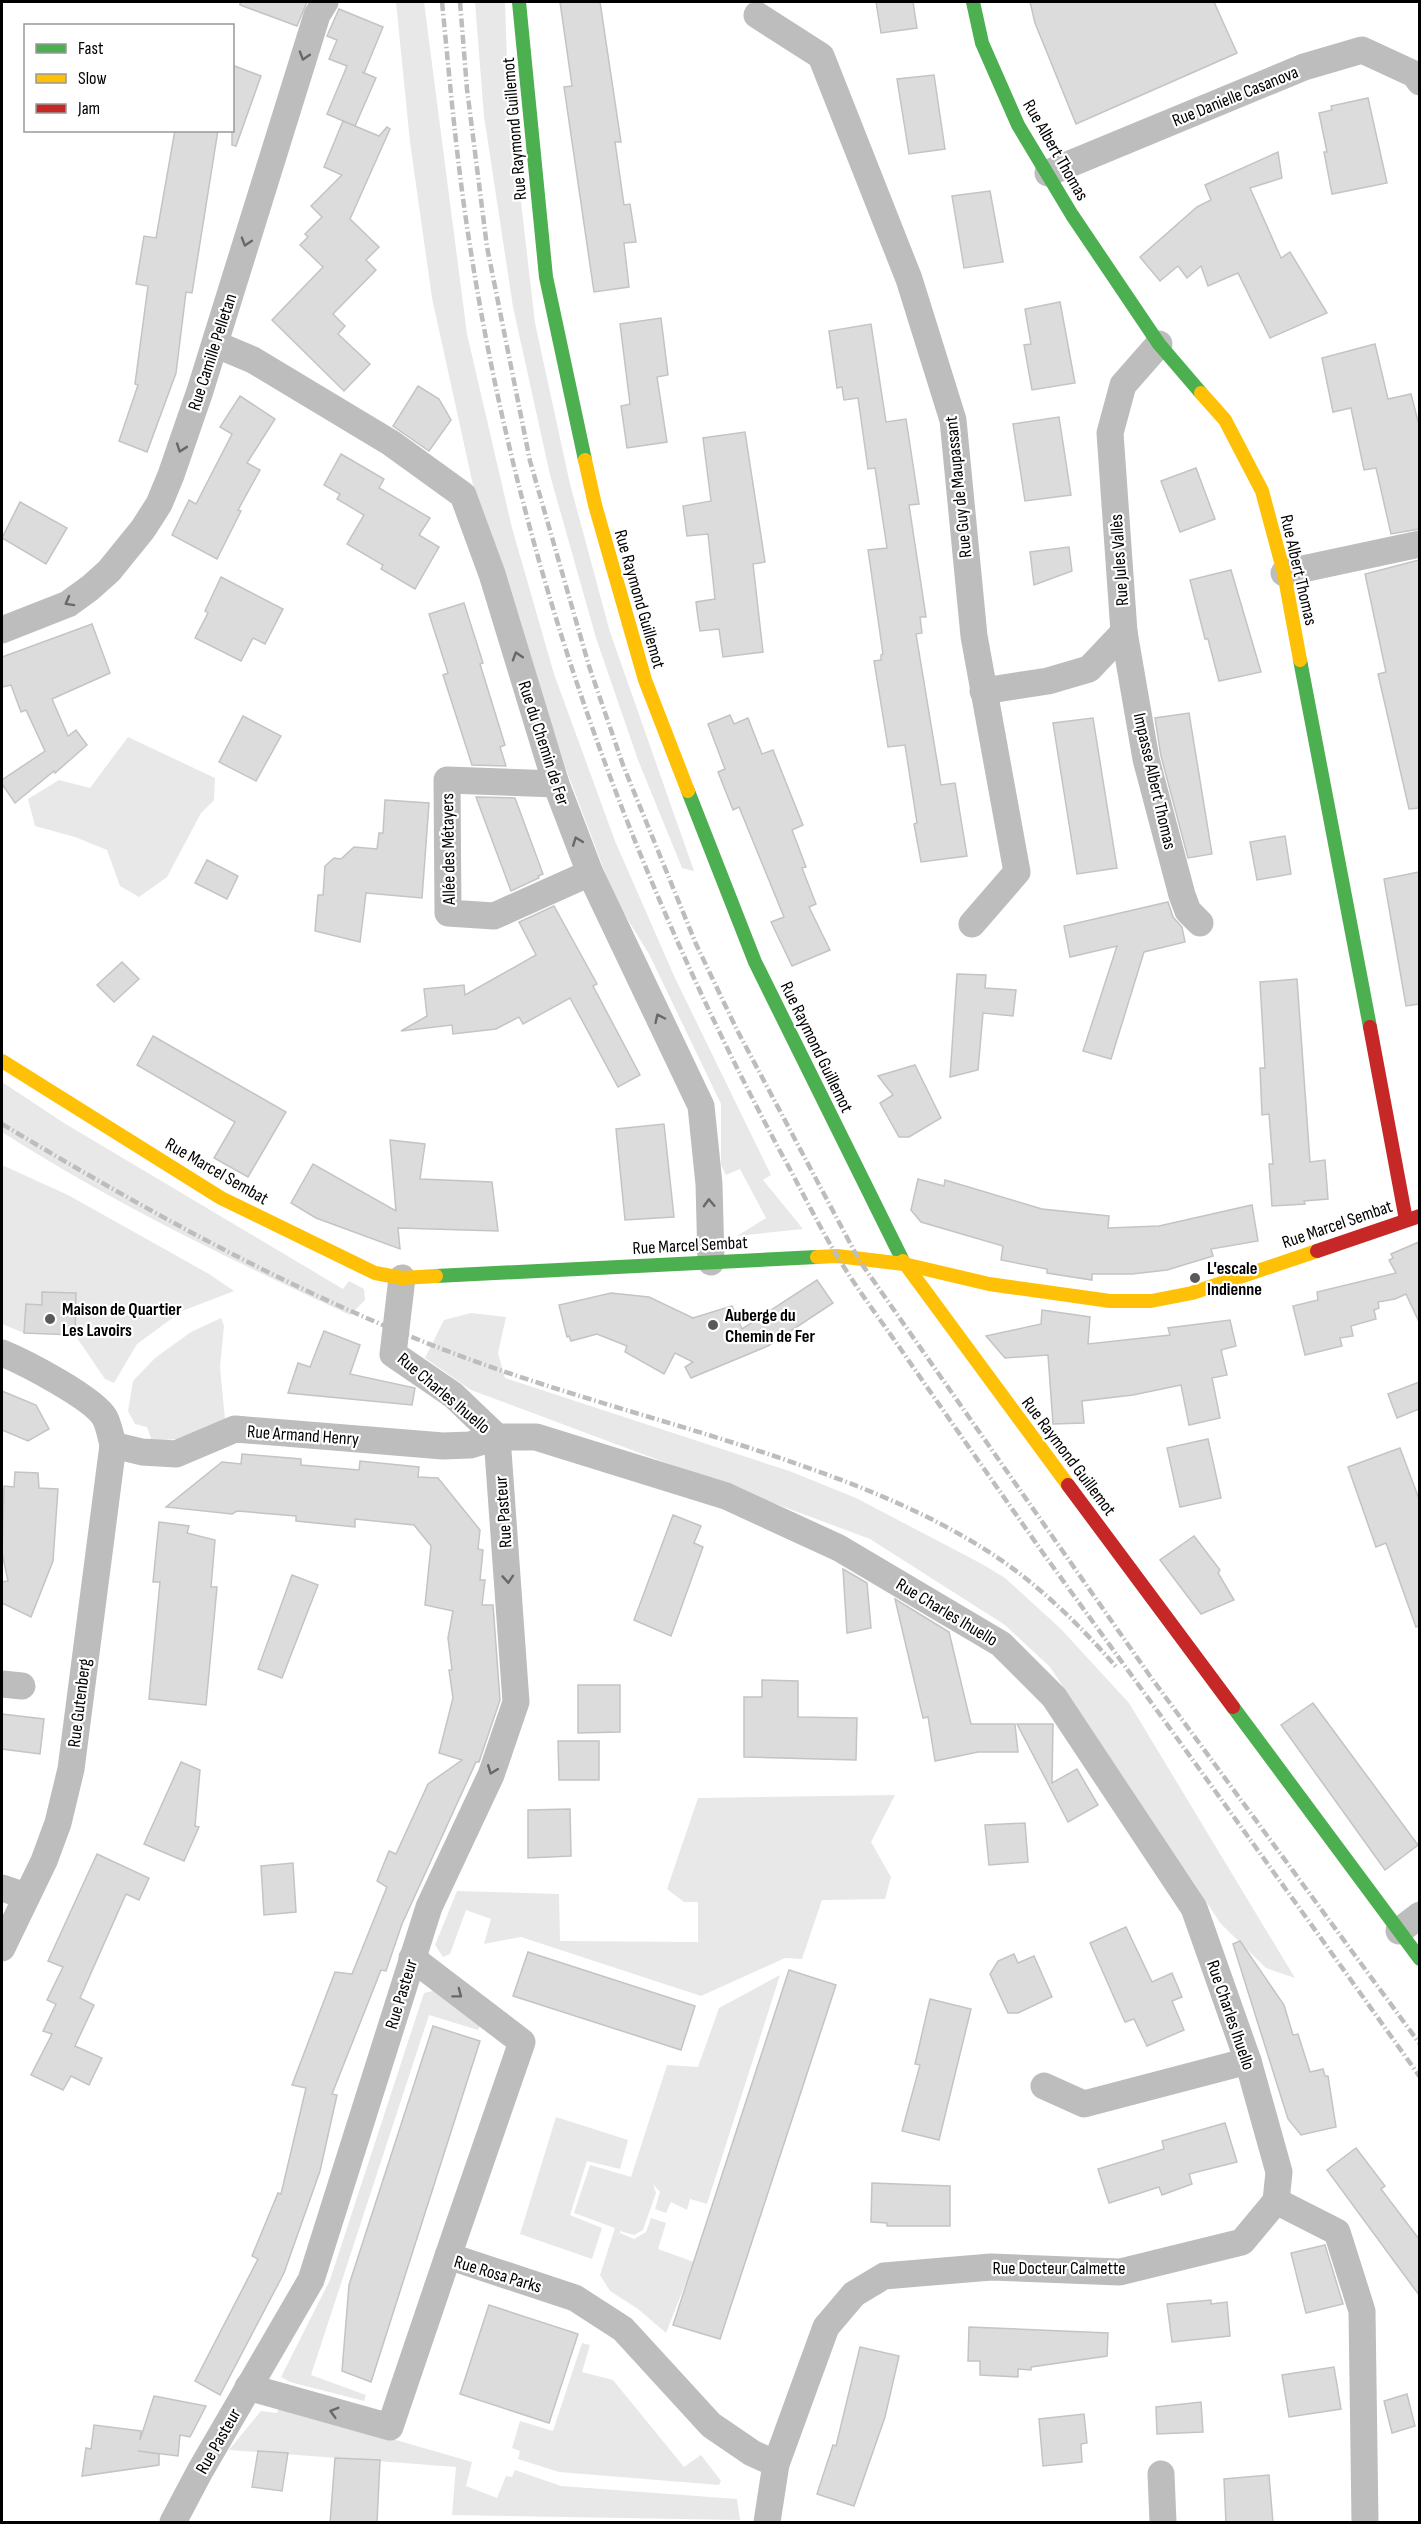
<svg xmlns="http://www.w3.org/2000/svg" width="1421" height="2524" viewBox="0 0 1421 2524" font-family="'Sofia Sans Condensed',sans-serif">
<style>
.green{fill:#e8e8e8}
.building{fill:#dcdcdc;stroke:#c4c4c4;stroke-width:1.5}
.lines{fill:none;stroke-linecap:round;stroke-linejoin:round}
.street{stroke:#bdbdbd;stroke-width:27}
.fast{stroke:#4caf50;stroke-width:14}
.slow{stroke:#ffc107;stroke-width:14}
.jam{stroke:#c62828;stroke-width:14}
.rail{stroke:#bdbdbd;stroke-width:4.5;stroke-dasharray:9 3 1.5 3;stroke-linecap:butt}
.oneway{stroke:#686868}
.poi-dot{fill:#595959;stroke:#fff;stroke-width:2}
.labels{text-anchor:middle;stroke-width:4.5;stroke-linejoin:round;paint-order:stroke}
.street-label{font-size:18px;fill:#000;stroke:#fff}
.poi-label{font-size:18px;font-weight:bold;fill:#000;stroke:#fff;text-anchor:start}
</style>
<rect width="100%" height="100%" fill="#fff"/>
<g class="green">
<polygon points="396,2 424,2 467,334 512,528 554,674 615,841 675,978 771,1175 763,1180 803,1229 737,1236 766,1218 740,1169 726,1175 721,1165 721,1104 649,954 615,899 566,769 473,485 432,298 410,142"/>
<polygon points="475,2 505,2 508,90 535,323 570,484 610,632 694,871 682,868 638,760 596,638 550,475 513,307 484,116"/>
<polygon points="128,737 215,778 214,800 201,813 167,877 139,897 120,886 107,850 75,837 35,826 28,799 59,780 90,788"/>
<path d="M2,1082l62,41 279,166 6,-8 15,8 1,11 -15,15c-119,-55 -238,-112 -348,-183z"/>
<polygon points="2,1165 68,1195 209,1274 234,1291 182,1311 137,1344 114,1383 105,1379 75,1335 76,1293 42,1292 42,1305 26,1304 24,1333 2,1324"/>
<polygon points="471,1313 506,1317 498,1353 505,1378 792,1472 856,1498 982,1564 1005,1578 1060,1628 1129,1703 1295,1978 1266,1968 1221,1924 1050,1667 1005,1625 870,1539 471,1390 425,1358 444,1320"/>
<polygon points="221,1318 224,1326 220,1367 225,1420 190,1438 152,1441 147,1427 135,1424 128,1411 133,1381 155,1358 191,1332"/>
<polygon points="895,1795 871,1842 891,1877 885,1899 822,1900 802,1959 785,1958 701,1996 521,1937 484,1944 491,1919 466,1910 450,1954 443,1957 435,1945 457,1891 559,1894 560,1941 698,1942 698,1902 684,1902 667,1889 698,1798"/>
<polygon points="780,1975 707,2204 690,2199 687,2210 671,2202 666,2213 655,2209 660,2192 653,2184 656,2193 643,2230 634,2235 620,2231 620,2233 634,2239 646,2232 651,2218 666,2223 658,2249 694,2262 666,2333 638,2309 610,2291 600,2275 615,2228 574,2213 590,2165 631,2177 667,2065 698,2067 719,2008"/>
<polygon points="442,1989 482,2022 478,2030 429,2015 311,2375 366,2395 364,2401 290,2382 281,2377 330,2280 424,1993"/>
<polygon points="556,2117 628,2140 620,2169 587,2161 570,2215 602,2228 592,2259 520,2234"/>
<polygon points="582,2343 590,2345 582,2372 613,2380 684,2467 701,2455 721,2481 719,2485 559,2472 518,2459 520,2451 512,2448 520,2421 553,2431"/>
<polygon points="279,2406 472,2462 466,2486 497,2498 506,2476 512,2477 515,2470 561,2486 737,2499 740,2520 452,2515 456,2467 229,2450 261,2411 277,2413"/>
</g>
<g class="building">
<polygon points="240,2 307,2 297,26 240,5"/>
<polygon points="560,2 600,2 621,142 615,142 624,205 630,204 636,242 624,243 629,287 594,292 564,87 572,86"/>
<polygon points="876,2 913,2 917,28 881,33"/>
<polygon points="1030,2 1214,2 1237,53 1076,124 1035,23"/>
<polygon points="339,9 383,27 364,73 362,72 376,78 355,126 327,114 347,66 329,59 337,40 327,36"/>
<polygon points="232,65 261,76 236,146 232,145"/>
<polygon points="934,75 945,149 909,154 897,79"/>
<polygon points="1368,98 1387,183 1332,194 1324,152 1327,152 1319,113 1332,110 1331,106"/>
<polygon points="343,121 379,136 387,127 390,129 350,219 379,247 366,260 376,270 333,314 345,326 338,334 370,364 344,391 272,320 323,267 300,245 308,237 305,234 322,217 311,206 342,175 324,167"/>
<polygon points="175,130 218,130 192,293 186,292 176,373 147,452 119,441 138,385 135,384 148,286 136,284 144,236 156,238"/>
<polygon points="1278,152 1282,178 1250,188 1281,258 1290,252 1327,313 1270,338 1238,273 1208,286 1201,266 1187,278 1178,266 1160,281 1140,257 1197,207 1211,200 1205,185"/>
<polygon points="990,191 1003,262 964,268 952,196"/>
<polygon points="1060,302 1075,383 1032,390 1024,345 1031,344 1025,309"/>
<polygon points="661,318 668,375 657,377 667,442 627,448 621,406 630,404 620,324"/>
<polygon points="871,324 886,422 906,419 919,504 909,505 926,617 920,617 922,633 916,634 941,785 955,783 967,856 921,862 914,824 917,823 905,745 888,747 874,661 881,660 881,655 883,654 868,550 887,548 875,468 868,469 858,398 844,400 842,387 837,388 829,331"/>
<polygon points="1375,344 1388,399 1411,394 1419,425 1419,529 1391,534 1376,468 1364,470 1351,408 1333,412 1322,358"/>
<polygon points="418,386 439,399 451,420 429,451 393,426"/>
<polygon points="240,396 275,419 247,463 260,470 238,510 241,511 217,559 172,535 189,500 196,504 232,434 220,427"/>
<polygon points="1059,417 1071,495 1025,501 1013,424"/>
<polygon points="745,432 765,562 753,564 763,652 723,657 719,629 700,631 698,618 696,602 715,599 708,534 687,536 683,506 711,501 703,438"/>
<polygon points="341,454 384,479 379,488 430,518 419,535 439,547 415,589 381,569 383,565 347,544 364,515 337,499 340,494 324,485"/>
<polygon points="1196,468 1215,519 1180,532 1161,481"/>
<polygon points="20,502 67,528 46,564 2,538"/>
<polygon points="1069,547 1072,571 1034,585 1030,552"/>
<polygon points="1419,560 1419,808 1409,809 1378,674 1386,672 1365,574"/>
<polygon points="1231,570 1261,672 1219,681 1208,639 1205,639 1190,580"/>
<polygon points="221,577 283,609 265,644 253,638 241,661 195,638 208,613 205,611"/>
<polygon points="464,603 483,663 480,664 505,745 500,747 506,766 472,765 443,675 448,673 429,614"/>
<polygon points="92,624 110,673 52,699 68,736 76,730 87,745 55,773 54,771 15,803 2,784 2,780 45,751 26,710 21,712 11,685 2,687 2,657"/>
<polygon points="1189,713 1212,854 1188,858 1161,756 1155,718"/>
<polygon points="730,715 734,724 748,718 762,754 773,750 803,825 792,830 806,867 802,868 816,904 809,907 830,950 792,966 771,922 784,917 739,807 733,810 718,772 725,769 708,724"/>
<polygon points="243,716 281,736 256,781 219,762"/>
<polygon points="1093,718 1117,868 1077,874 1053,723"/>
<polygon points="476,797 515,798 543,874 538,876 539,878 511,891"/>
<polygon points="385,800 429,803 422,898 366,893 360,942 315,931 318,895 323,895 325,866 334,858 341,859 354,847 377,849 379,833 383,833"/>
<polygon points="1285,836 1291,874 1257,880 1250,842"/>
<polygon points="207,860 238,876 227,899 195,883"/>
<polygon points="1419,872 1419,1004 1406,1006 1384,879"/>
<polygon points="1168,902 1173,917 1182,927 1185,942 1144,952 1111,1059 1083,1051 1117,946 1070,957 1064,926"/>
<polygon points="554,906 597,984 593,986 640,1075 618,1087 570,998 523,1024 519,1017 496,1029 453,1034 452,1025 401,1031 427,1016 424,989 464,985 465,995 536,955 519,922"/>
<polygon points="122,962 139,979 114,1002 97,985"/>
<polygon points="957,974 986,975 985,988 1016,990 1013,1016 983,1013 978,1070 950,1077"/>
<polygon points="1297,979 1310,1162 1325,1160 1328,1199 1304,1201 1305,1204 1272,1206 1269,1164 1273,1164 1269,1114 1262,1115 1260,1068 1265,1068 1260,982"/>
<polygon points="153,1036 286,1112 248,1177 214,1158 235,1122 137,1065"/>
<polygon points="915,1065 941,1118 909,1137 899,1137 880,1103 893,1095 878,1076"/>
<polygon points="664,1124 674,1217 625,1220 616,1129"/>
<polygon points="390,1140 425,1144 420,1179 492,1182 498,1231 398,1228 400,1249 316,1218 291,1203 313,1164 396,1211"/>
<polygon points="918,1179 944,1186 945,1180 1042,1209 1109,1216 1108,1228 1159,1226 1252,1205 1258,1241 1211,1249 1213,1256 1167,1270 1132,1274 1092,1274 1092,1280 1047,1273 1047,1269 1001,1260 1003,1246 921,1222 911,1210"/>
<polygon points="1419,1242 1419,1322 1406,1294 1395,1299 1378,1302 1379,1308 1374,1310 1376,1319 1351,1326 1353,1336 1340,1338 1342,1346 1305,1355 1293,1306 1318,1300 1317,1292 1396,1273 1389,1260 1393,1258 1391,1254"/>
<polygon points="817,1280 833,1303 768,1346 691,1378 685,1367 693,1362 675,1353 664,1374 625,1352 627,1346 597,1334 571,1341 569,1336 567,1337 559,1305 611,1293 649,1297 693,1318 732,1306 742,1329"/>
<polygon points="42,1292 76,1293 75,1335 24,1333 26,1304 42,1305"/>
<polygon points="1042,1310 1090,1317 1088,1344 1170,1335 1168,1328 1230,1320 1236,1346 1221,1350 1227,1375 1212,1378 1220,1418 1189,1425 1181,1385 1133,1395 1082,1401 1084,1423 1053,1424 1048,1355 1005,1358 986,1336 1041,1324"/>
<polygon points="324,1331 360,1345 350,1374 415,1388 412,1405 288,1393 298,1363 310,1367"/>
<polygon points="1419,1382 1419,1409 1397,1418 1388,1394"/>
<polygon points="2,1391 36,1405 49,1429 28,1441 2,1430"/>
<polygon points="1208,1439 1221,1498 1180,1507 1167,1448"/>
<polygon points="1400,1448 1419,1499 1419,1626 1416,1627 1386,1543 1376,1547 1348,1467"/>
<polygon points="242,1454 301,1459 301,1465 359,1470 360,1461 419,1467 418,1477 438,1478 480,1530 478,1549 483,1550 480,1580 485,1580 482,1605 493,1605 500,1700 479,1762 476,1762 402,1924 386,1971 381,1970 332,2094 337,2095 320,2171 284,2273 220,2395 195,2381 258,2259 252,2256 278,2193 281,2194 306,2088 292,2085 335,1972 352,1974 387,1887 377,1881 389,1851 396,1854 428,1784 462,1760 439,1753 453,1698 449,1670 452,1670 448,1638 453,1611 425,1605 431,1546 414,1525 355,1519 355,1527 296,1521 296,1516 237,1511 232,1514 166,1507 222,1462 241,1464"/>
<polygon points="15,1472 38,1473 39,1488 58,1489 53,1561 31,1617 2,1603 2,1582 8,1581 2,1553 4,1486 14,1487"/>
<polygon points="673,1515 701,1526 694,1543 703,1547 671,1636 634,1620"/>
<polygon points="159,1522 189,1526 187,1533 215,1540 211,1587 217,1587 206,1705 149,1699 160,1582 153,1582"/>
<polygon points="1194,1536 1220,1570 1218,1573 1234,1600 1201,1614 1160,1560"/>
<polygon points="843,1569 867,1583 871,1628 847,1633"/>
<polygon points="292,1575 318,1585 282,1678 258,1669"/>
<polygon points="895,1599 949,1632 971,1724 1015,1724 1018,1752 978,1752 935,1761 928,1717 923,1718"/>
<polygon points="762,1680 798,1681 798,1717 857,1718 856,1760 744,1757 744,1697 762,1697"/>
<polygon points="578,1685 620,1685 620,1732 578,1733"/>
<polygon points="1313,1703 1418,1845 1385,1870 1281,1725"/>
<polygon points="2,1714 44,1719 40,1754 2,1749"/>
<polygon points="1017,1724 1053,1724 1052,1783 1077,1769 1098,1805 1068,1822"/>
<polygon points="558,1741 599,1741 599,1780 559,1780"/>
<polygon points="181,1762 200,1770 195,1826 199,1827 184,1861 144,1844"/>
<polygon points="570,1809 571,1856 528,1858 528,1810"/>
<polygon points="1025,1823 1028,1862 989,1865 985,1825"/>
<polygon points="97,1854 149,1878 139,1900 126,1894 80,1998 94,2005 75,2046 102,2058 89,2085 71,2076 63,2090 31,2075 52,2034 43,2031 56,2004 47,2000 63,1967 48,1961"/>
<polygon points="293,1863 296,1912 264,1915 261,1866"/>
<polygon points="1126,1927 1152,1982 1172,1973 1182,1997 1172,2001 1184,2030 1147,2046 1134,2019 1125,2022 1090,1943"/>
<polygon points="1240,1941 1284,2005 1293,2035 1298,2034 1310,2072 1323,2069 1325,2076 1328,2076 1336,2127 1301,2135 1288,2119 1233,1944"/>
<polygon points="528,1952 695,2006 681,2050 513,1996"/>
<polygon points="1014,1954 1018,1963 1034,1956 1052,1997 1018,2013 1008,2013 990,1974 998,1961"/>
<polygon points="789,1970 836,1985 720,2339 673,2325"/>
<polygon points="930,1999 971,2009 939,2140 902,2131 920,2065 915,2064"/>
<polygon points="433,2026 480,2041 371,2382 342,2371 349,2285"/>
<polygon points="1225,2123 1237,2162 1189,2174 1192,2184 1162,2195 1159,2187 1109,2203 1098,2169 1164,2149 1162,2141"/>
<polygon points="1356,2148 1385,2186 1381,2189 1419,2239 1419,2295 1327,2170"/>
<polygon points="872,2183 950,2186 950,2226 887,2226 887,2223 871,2222"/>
<polygon points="1325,2245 1343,2304 1306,2313 1291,2253"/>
<polygon points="1211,2300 1211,2304 1227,2302 1230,2336 1172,2342 1167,2304"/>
<polygon points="489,2305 578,2334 549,2423 460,2394"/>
<polygon points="969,2327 1108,2333 1107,2356 1031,2367 1031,2370 1018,2369 1018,2377 980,2375 980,2361 968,2361"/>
<polygon points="860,2347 899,2356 885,2417 854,2506 817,2494 833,2445 836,2446"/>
<polygon points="1334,2367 1341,2409 1289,2417 1282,2375"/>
<polygon points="1407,2394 1415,2426 1392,2433 1384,2401"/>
<polygon points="154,2396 206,2406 190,2437 180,2435 178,2456 138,2451 159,2454 159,2465 82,2476 86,2448 91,2449 94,2425 141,2431 140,2440"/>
<polygon points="1201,2402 1203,2432 1157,2434 1156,2407"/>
<polygon points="1084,2414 1087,2443 1081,2444 1082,2462 1043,2466 1039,2419"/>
<polygon points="258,2451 288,2453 282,2491 252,2487"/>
<polygon points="335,2458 380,2460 377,2523 330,2523"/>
<polygon points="1269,2475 1273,2523 1226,2523 1224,2479"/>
</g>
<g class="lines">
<g class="street">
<polyline points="757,15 821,56 909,279 953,420 974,636 1017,872 972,924"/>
<polyline points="1048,173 1304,67 1362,50 1414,74 1420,82"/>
<polyline points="215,344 253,360 391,443 463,495 492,574 556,784 590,873 701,1106 709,1184 711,1262"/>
<polyline points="1284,573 1420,544"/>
<polyline points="2,630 68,604 90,588 109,571 143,529 159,504 171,475 200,391 317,15 325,2"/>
<polyline points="1124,632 1146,759 1182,895 1188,911 1200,923"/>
<polyline points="983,691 1048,681 1089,669 1124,632 1110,433 1123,385 1159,344"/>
<polyline points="556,784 447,780 448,913 494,916 590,873"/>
<polyline points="402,1278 393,1354 453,1395 497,1437 536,1437 726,1496 839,1548 1001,1644 1054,1697 1194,1908 1248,2061 1279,2172 1276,2201"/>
<path d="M2,1353c22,9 92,45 103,65 4,8 6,19 8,27l-42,324 -13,54 -14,38 -42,87"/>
<polyline points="113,1445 142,1452 176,1454 235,1429 443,1446 470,1445 497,1437 516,1702 491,1775 429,1907 311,2280 200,2471 173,2522"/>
<polyline points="2,1684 22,1686"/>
<polyline points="2,1888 26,1896"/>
<polyline points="1399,1931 1420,1915"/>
<polyline points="412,1958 522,2042 448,2256"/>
<polyline points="1044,2086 1084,2104 1248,2061"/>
<polyline points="248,2387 390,2427 448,2256 575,2298 623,2329 711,2425 752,2453 776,2464"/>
<polyline points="1161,2474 1163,2522"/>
<polyline points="767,2522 776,2464 826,2327 854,2294 884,2276 991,2267 1120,2272 1242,2242 1276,2201 1337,2232 1362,2311 1365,2522"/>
</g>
<g class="fast">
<polyline points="519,2 546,277 585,460"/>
<polyline points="973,2 982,43 1018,125 1072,215 1159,344 1201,393"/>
<polyline points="1300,660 1370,1027"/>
<polyline points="688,791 755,962 903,1261"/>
<polyline points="436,1276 817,1257"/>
<polyline points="1233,1707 1420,1959"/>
</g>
<g class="slow">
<polyline points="1201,393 1225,420 1262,491 1284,573 1300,660"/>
<polyline points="585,460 595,505 645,680 688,791"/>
<polyline points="2,1061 221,1198 375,1273 402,1278 436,1276"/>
<polyline points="817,1257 837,1256 904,1264 989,1284 1110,1301 1151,1301 1192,1293 1317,1251"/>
<polyline points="903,1261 1068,1485"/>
</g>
<g class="jam">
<polyline points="1370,1027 1406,1220"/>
<polyline points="1317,1251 1420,1216"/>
<polyline points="1068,1485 1233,1707"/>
</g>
<g class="rail">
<path d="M442,2c8,81 15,163 28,244 49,318 159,623 310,905 19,34 36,70 56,103 20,34 44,65 66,97 47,68 94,135 141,202 126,174 252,348 377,524"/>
<polyline points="460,2 467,89 487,247 530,461 589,666 623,765 696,944 737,1030 859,1260 1150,1676 1420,2044"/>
<path d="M2,1124c143,86 292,169 448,228 110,42 225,70 336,108 72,25 142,52 206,94 46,30 89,72 125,114"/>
</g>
</g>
<defs><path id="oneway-chevron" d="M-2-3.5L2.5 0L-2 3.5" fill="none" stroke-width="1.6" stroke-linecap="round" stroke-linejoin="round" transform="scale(1.5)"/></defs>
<g class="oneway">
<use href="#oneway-chevron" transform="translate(304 56) rotate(107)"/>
<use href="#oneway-chevron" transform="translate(246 242) rotate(107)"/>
<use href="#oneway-chevron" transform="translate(181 448) rotate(109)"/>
<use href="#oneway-chevron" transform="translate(69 602) rotate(151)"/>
<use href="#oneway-chevron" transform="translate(517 656) rotate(-107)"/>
<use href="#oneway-chevron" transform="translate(577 841) rotate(-111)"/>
<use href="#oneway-chevron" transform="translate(659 1018) rotate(-115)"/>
<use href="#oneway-chevron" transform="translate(709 1203) rotate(-92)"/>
<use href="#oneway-chevron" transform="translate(508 1579) rotate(86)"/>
<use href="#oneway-chevron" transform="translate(492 1770) rotate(111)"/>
<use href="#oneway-chevron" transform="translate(458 1994) rotate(37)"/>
<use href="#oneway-chevron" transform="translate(334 2412) rotate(-164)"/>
</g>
<g class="poi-dot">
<circle cx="1195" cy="1278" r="6"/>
<circle cx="50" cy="1319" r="6"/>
<circle cx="713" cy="1325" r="6"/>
</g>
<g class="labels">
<g class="street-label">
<text transform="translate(1235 96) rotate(-22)" y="6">Rue Danielle Casanova</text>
<text transform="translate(514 129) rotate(-95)" y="6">Rue Raymond Guillemot</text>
<text transform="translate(1056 150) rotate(60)" y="6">Rue Albert Thomas</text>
<text transform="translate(212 352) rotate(-72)" y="6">Rue Camille Pelletan</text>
<text transform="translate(958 487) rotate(-96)" y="6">Rue Guy de Maupassant</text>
<text transform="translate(1119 560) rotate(-94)" y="6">Rue Jules Vallès</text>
<text transform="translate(1299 570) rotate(77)" y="6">Rue Albert Thomas</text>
<text transform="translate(640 599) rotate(74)" y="6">Rue Raymond Guillemot</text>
<text transform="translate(544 743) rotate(72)" y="6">Rue du Chemin de Fer</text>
<text transform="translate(1155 781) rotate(77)" y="6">Impasse Albert Thomas</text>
<text transform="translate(448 849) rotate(-91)" y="6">Allée des Métayers</text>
<text transform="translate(817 1047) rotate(64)" y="6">Rue Raymond Guillemot</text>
<text transform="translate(217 1171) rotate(30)" y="6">Rue Marcel Sembat</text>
<text transform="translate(1337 1224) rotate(-19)" y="6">Rue Marcel Sembat</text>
<text transform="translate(690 1245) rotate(-3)" y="6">Rue Marcel Sembat</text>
<text transform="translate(444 1393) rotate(40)" y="6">Rue Charles Ihuello</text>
<text transform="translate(303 1435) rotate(4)" y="6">Rue Armand Henry</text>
<text transform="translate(1069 1456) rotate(53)" y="6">Rue Raymond Guillemot</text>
<text transform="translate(503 1512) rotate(-94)" y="6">Rue Pasteur</text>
<text transform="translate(947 1612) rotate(31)" y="6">Rue Charles Ihuello</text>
<text transform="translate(79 1703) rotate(-83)" y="6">Rue Gutenberg</text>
<text transform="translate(401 1994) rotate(-73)" y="6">Rue Pasteur</text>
<text transform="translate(1231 2015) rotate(71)" y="6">Rue Charles Ihuello</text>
<text x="1059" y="2274">Rue Docteur Calmette</text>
<text transform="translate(498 2274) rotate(17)" y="6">Rue Rosa Parks</text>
<text transform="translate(218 2441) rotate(-60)" y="6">Rue Pasteur</text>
</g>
<g class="poi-label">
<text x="1207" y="1274">L'escale<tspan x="1207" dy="21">Indienne</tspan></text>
<text x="62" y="1315">Maison de Quartier<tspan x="62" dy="21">Les Lavoirs</tspan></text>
<text x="725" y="1321">Auberge du<tspan x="725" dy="21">Chemin de Fer</tspan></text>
</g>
</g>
<rect width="1421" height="2524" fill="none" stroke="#000000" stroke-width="6"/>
<rect x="24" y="24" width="210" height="108" fill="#ffffff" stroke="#999999" stroke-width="1.5"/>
<rect x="36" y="44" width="30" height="9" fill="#4caf50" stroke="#999999" stroke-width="1.5"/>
<text x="78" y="54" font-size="18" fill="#000000">Fast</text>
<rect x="36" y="74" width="30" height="9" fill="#ffc107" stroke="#999999" stroke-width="1.5"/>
<text x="78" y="84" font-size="18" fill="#000000">Slow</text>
<rect x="36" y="104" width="30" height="9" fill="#c62828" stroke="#999999" stroke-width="1.5"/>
<text x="78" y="114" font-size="18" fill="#000000">Jam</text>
</svg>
